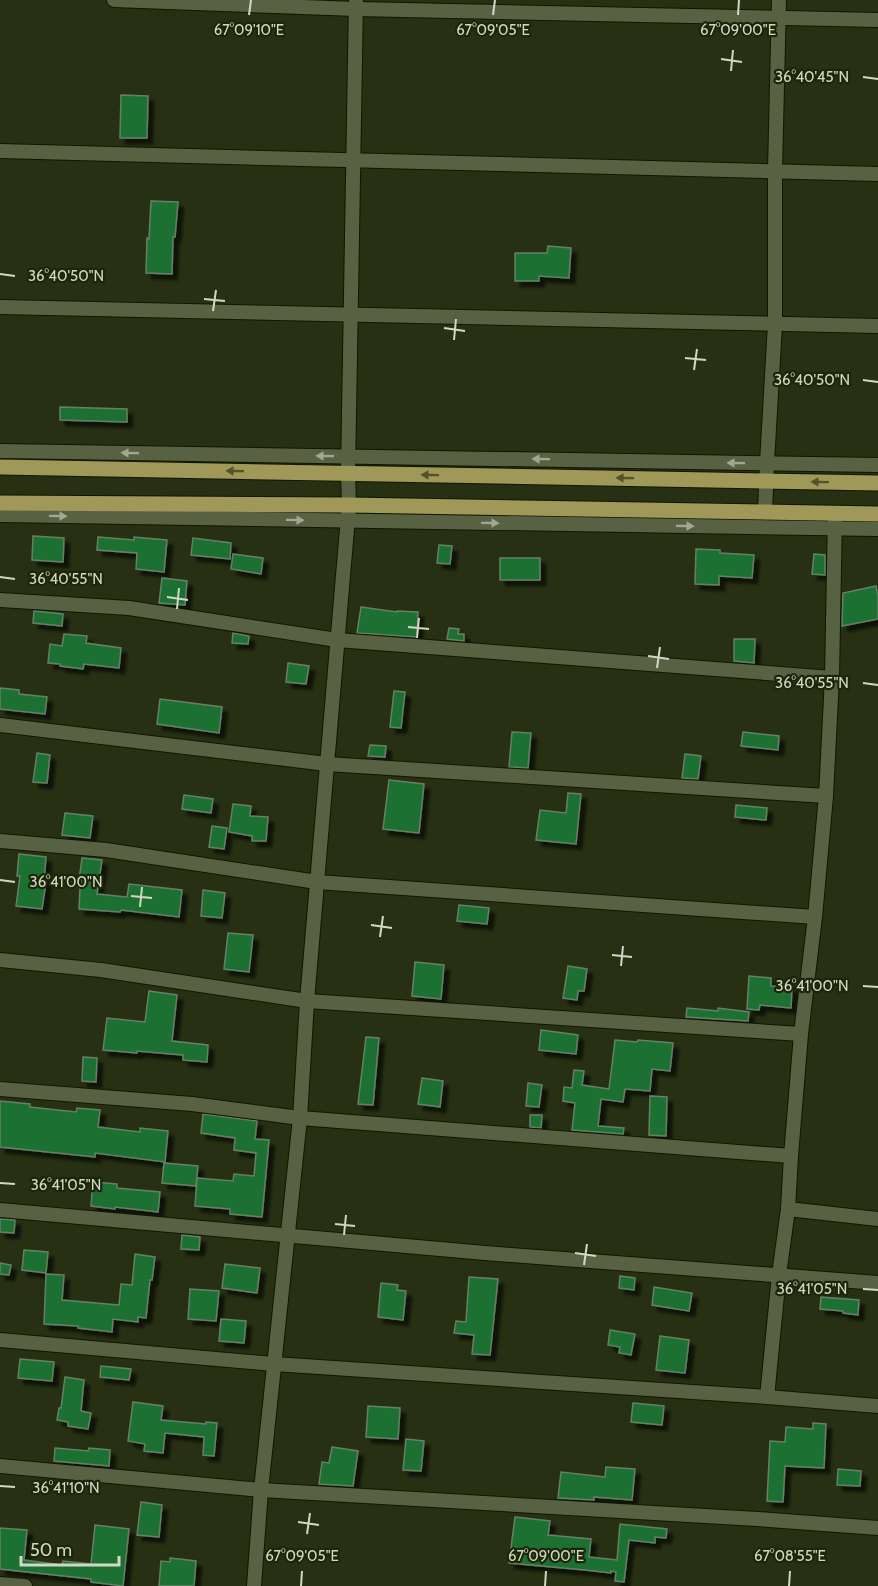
<svg xmlns="http://www.w3.org/2000/svg" width="878" height="1586" viewBox="0 0 878 1586" font-family="Cabin,sans-serif">
<style>
.building{fill:#1e6f31;stroke:#658068;stroke-width:1.5;filter:url(#shadow)}
.lines{fill:none;stroke-linecap:round;stroke-linejoin:round}
.minor-casing{stroke:#101700;stroke-width:16}
.primary-casing{stroke:#101700;stroke-width:17}
.minor{stroke:#586243;stroke-width:14}
.primary{stroke:#9f9859;stroke-width:15}
.oneway{fill:#a1a892}
.oneway2{fill:#525428}
.ticks{fill:none;stroke:#d1d7c6;stroke-width:2}
.ticks-label{font-size:15px;text-anchor:middle;fill:#d1d7c6;stroke:#1e2608;stroke-width:4.5;stroke-linejoin:round;paint-order:stroke}
</style>
<defs>
<filter id="shadow"><feDropShadow dx="5.5" dy="5.5" stdDeviation="1.5" flood-color="#0009"/></filter>
</defs>
<rect width="100%" height="100%" fill="#273013"/>
<g class="building">
<polygon points="121,95 148,96 147,138 120,138"/>
<polygon points="151,201 178,202 175,237 173,237 172,274 146,273 147,238 149,239"/>
<polygon points="548,246 571,248 569,278 539,276 539,281 515,281 515,253 547,253"/>
<polygon points="60,407 127,409 127,422 60,420"/>
<polygon points="33,536 64,538 63,562 32,560"/>
<polygon points="98,537 134,540 134,537 167,540 164,572 136,569 137,553 97,550"/>
<polygon points="193,538 231,543 230,559 191,555"/>
<polygon points="439,545 452,546 450,564 437,563"/>
<polygon points="696,549 720,550 720,553 754,555 752,578 719,576 719,585 695,584"/>
<polygon points="233,554 263,558 261,574 231,569"/>
<polygon points="814,554 825,555 825,575 812,574"/>
<rect x="500" y="558" width="40" height="22"/>
<polygon points="162,578 187,581 185,605 159,603"/>
<polygon points="876,586 878,596 878,619 842,626 843,593"/>
<polygon points="361,607 397,612 397,611 418,612 417,637 357,633"/>
<polygon points="34,611 63,614 62,626 33,623"/>
<polygon points="449,628 459,629 458,634 464,634 464,641 447,639"/>
<polygon points="233,633 249,636 248,644 232,643"/>
<polygon points="64,634 87,636 86,643 121,648 119,668 84,664 83,669 60,666 60,664 48,663 50,644 62,646"/>
<polygon points="734,639 755,639 754,663 734,661"/>
<polygon points="288,663 309,666 306,684 286,682"/>
<polygon points="0,688 19,690 19,694 47,697 45,714 0,709"/>
<polygon points="394,691 405,692 401,728 390,727"/>
<polygon points="160,699 222,707 219,733 157,724"/>
<polygon points="512,732 531,733 528,768 509,767"/>
<polygon points="743,732 779,736 778,750 741,746"/>
<polygon points="370,745 386,746 385,757 368,756"/>
<polygon points="37,753 50,755 47,783 33,782"/>
<polygon points="685,754 701,756 698,779 682,778"/>
<polygon points="389,780 424,784 419,833 383,829"/>
<polygon points="568,793 581,794 576,844 536,840 540,810 566,813"/>
<polygon points="184,795 213,799 211,813 182,809"/>
<polygon points="233,804 251,806 250,816 268,817 266,841 252,841 252,836 229,832"/>
<polygon points="736,805 767,808 766,820 735,817"/>
<polygon points="65,813 93,816 90,838 62,835"/>
<polygon points="212,826 227,828 224,849 209,847"/>
<polygon points="19,854 46,857 44,882 46,882 42,909 16,906 20,876 17,876"/>
<polygon points="82,858 102,860 97,894 127,897 129,884 182,890 179,917 121,910 120,912 79,909 80,888 78,887"/>
<polygon points="203,890 225,893 222,918 201,916"/>
<polygon points="459,905 489,908 487,924 457,921"/>
<polygon points="228,933 253,935 249,972 224,969"/>
<polygon points="415,962 444,965 441,999 412,996"/>
<polygon points="568,966 587,969 584,991 578,991 577,1000 563,998"/>
<polygon points="749,976 771,978 771,986 792,987 791,1008 760,1005 759,1010 747,1009"/>
<polygon points="149,991 177,995 172,1041 208,1045 207,1062 183,1060 183,1055 137,1051 137,1053 103,1050 107,1018 145,1022"/>
<polygon points="687,1008 718,1011 718,1008 749,1012 748,1021 686,1017"/>
<polygon points="541,1030 578,1035 576,1054 539,1050"/>
<polygon points="366,1037 379,1038 373,1105 358,1104"/>
<polygon points="615,1040 637,1042 638,1040 673,1043 670,1071 652,1069 650,1091 625,1089 623,1102 601,1099 598,1126 624,1128 623,1134 572,1130 575,1103 563,1101 564,1087 572,1088 574,1070 584,1071 582,1085 609,1089"/>
<polygon points="83,1057 97,1058 96,1082 82,1081"/>
<polygon points="422,1078 443,1081 440,1107 418,1104"/>
<polygon points="528,1083 542,1085 539,1107 526,1106"/>
<polygon points="650,1096 667,1097 666,1136 649,1135"/>
<polygon points="0,1101 30,1104 30,1107 76,1112 77,1108 100,1110 98,1127 140,1132 140,1128 168,1131 165,1162 95,1153 95,1157 0,1147"/>
<polygon points="203,1114 257,1121 255,1139 269,1140 262,1217 230,1214 230,1209 195,1206 197,1178 233,1181 234,1174 254,1176 256,1153 234,1150 235,1138 201,1133"/>
<polygon points="530,1115 542,1115 541,1128 530,1127"/>
<polygon points="164,1163 198,1166 196,1186 162,1183"/>
<polygon points="93,1182 117,1184 117,1188 160,1192 158,1212 115,1207 115,1209 91,1206"/>
<polygon points="0,1219 15,1220 14,1233 0,1232"/>
<polygon points="182,1235 200,1237 199,1250 181,1249"/>
<polygon points="24,1250 48,1252 46,1273 22,1270"/>
<polygon points="135,1254 155,1257 152,1280 150,1280 146,1318 138,1317 138,1322 113,1319 112,1332 78,1328 78,1326 44,1324 46,1274 64,1275 62,1300 119,1305 121,1284 132,1285"/>
<polygon points="0,1263 11,1265 9,1275 0,1274"/>
<polygon points="225,1264 260,1268 257,1293 222,1288"/>
<polygon points="620,1276 635,1278 634,1290 619,1288"/>
<polygon points="469,1277 498,1279 490,1355 472,1354 474,1335 454,1333 456,1321 466,1322"/>
<polygon points="381,1283 398,1285 397,1290 406,1291 403,1320 378,1317"/>
<polygon points="654,1287 692,1293 689,1311 652,1305"/>
<polygon points="190,1289 219,1291 216,1321 188,1319"/>
<polygon points="821,1297 859,1300 858,1315 843,1313 843,1311 820,1309"/>
<polygon points="221,1319 246,1321 244,1343 219,1341"/>
<polygon points="610,1330 635,1334 631,1355 619,1353 620,1347 608,1345"/>
<polygon points="660,1336 689,1340 685,1373 656,1370"/>
<polygon points="20,1359 54,1362 52,1381 18,1378"/>
<polygon points="101,1366 131,1369 129,1380 100,1377"/>
<polygon points="65,1377 84,1380 81,1411 91,1413 88,1429 68,1426 68,1422 57,1420 59,1408 61,1408"/>
<polygon points="133,1402 163,1406 161,1420 206,1424 206,1422 217,1423 214,1456 203,1455 204,1437 165,1433 163,1453 144,1451 145,1444 128,1441"/>
<polygon points="633,1403 664,1406 662,1425 631,1422"/>
<polygon points="368,1406 400,1408 398,1439 366,1437"/>
<polygon points="813,1423 826,1424 824,1468 785,1466 783,1502 767,1501 770,1441 785,1442 786,1427 813,1429"/>
<polygon points="406,1439 424,1441 421,1471 403,1470"/>
<polygon points="332,1447 358,1451 353,1486 319,1484 322,1462 329,1463"/>
<polygon points="55,1448 88,1451 89,1448 110,1450 109,1466 54,1461"/>
<polygon points="606,1467 635,1469 632,1500 594,1497 594,1500 558,1498 561,1472 605,1477"/>
<polygon points="838,1469 861,1471 860,1486 837,1485"/>
<polygon points="141,1502 162,1505 159,1537 137,1535"/>
<polygon points="515,1517 550,1521 548,1535 591,1539 589,1557 617,1560 620,1524 667,1529 666,1538 655,1537 655,1543 629,1540 624,1582 615,1581 616,1572 611,1571 611,1573 585,1570 509,1563"/>
<polygon points="95,1525 129,1529 123,1586 91,1582 91,1579 0,1569 0,1528 27,1530 24,1560 62,1565 63,1561 91,1564"/>
<polygon points="170,1558 196,1561 194,1586 159,1586 161,1561 170,1562"/>
</g>
<g class="lines">
<defs>
<g id="minor">
<polyline points="114,0 356,9 878,20"/>
<polyline points="0,151 878,174"/>
<polyline points="0,307 878,326"/>
<polyline points="0,451 878,465"/>
<polyline points="765,512 767,463 775,324 775,171 779,0"/>
<polyline points="0,515 878,529"/>
<polyline points="0,600 129,608 337,640 832,678"/>
<polyline points="0,725 327,764 826,796"/>
<polyline points="0,841 106,850 317,882 815,917"/>
<polyline points="0,960 101,970 307,1001 801,1034"/>
<polyline points="0,1089 192,1104 300,1118 791,1156"/>
<polyline points="788,1209 878,1219"/>
<polyline points="0,1210 485,1253 878,1283"/>
<polyline points="0,1340 274,1364 767,1397 878,1406"/>
<polyline points="767,1397 779,1275 788,1209 791,1156 801,1034 815,917 826,796 832,678 835,513"/>
<polyline points="0,1466 261,1490 757,1519 878,1528"/>
<polyline points="0,1584 25,1586"/>
<polyline points="254,1586 261,1490 300,1118 307,1001 349,505 348,473 356,0"/>
</g>
<g id="primary">
<polyline points="0,467 878,483"/>
<polyline points="0,503 349,505 878,514"/>
</g>
</defs>
<use href="#minor" class="minor-casing"/>
<use href="#primary" class="primary-casing"/>
<use href="#minor" class="minor"/>
<use href="#primary" class="primary"/>
</g>
<defs><path id="oneway-solid" d="M-6-.8H1V-3.2L6.5 0L1 3.2V.8H-6Z" transform="scale(1.5)"/></defs>
<g class="oneway">
<use href="#oneway-solid" transform="translate(130 453) rotate(-179)"/>
<use href="#oneway-solid" transform="translate(325 456) rotate(-179)"/>
<use href="#oneway-solid" transform="translate(541 459) rotate(-179)"/>
<use href="#oneway-solid" transform="translate(736 463) rotate(-179)"/>
<use href="#oneway-solid" transform="translate(58 516) rotate(1)"/>
<use href="#oneway-solid" transform="translate(295 520) rotate(1)"/>
<use href="#oneway-solid" transform="translate(490 523) rotate(1)"/>
<use href="#oneway-solid" transform="translate(685 526) rotate(1)"/>
</g>
<g class="oneway2">
<use href="#oneway-solid" transform="translate(235 471) rotate(-179)"/>
<use href="#oneway-solid" transform="translate(430 475) rotate(-179)"/>
<use href="#oneway-solid" transform="translate(625 478) rotate(-179)"/>
<use href="#oneway-solid" transform="translate(820 482) rotate(-179)"/>
</g>
<path class="ticks" d="M249,15l2,-15M493,15l2,-15M738,15l1,-15M721,59l21,3M731,71l2,-21M863,77l15,2M0,274l15,2M204,299l21,2M213,311l3,-21M444,328l21,3M454,340l2,-21M685,358l21,2M694,370l3,-21M863,380l15,2M0,577l15,2M167,597l21,3M177,609l2,-21M408,627l21,2M417,638l2,-20M648,656l21,3M657,668l3,-21M863,683l15,2M0,880l15,2M131,896l21,2M140,907l2,-20M371,925l21,3M380,937l3,-21M612,955l20,2M621,966l2,-20M863,986l15,1M0,1183l15,1M335,1224l20,2M344,1235l2,-20M575,1253l21,3M584,1265l3,-21M863,1289l15,1M0,1486l15,1M298,1522l21,3M307,1534l3,-21M301,1586l1,-15M545,1586l1,-15M789,1586l1,-15"/>
<g class="ticks-label">
<text x="249" y="35">67°09'10"E</text>
<text x="493" y="35">67°09'05"E</text>
<text x="738" y="35">67°09'00"E</text>
<text x="812" y="82">36°40'45"N</text>
<text x="66" y="281">36°40'50"N</text>
<text x="812" y="385">36°40'50"N</text>
<text x="66" y="584">36°40'55"N</text>
<text x="812" y="688">36°40'55"N</text>
<text x="66" y="887">36°41'00"N</text>
<text x="812" y="991">36°41'00"N</text>
<text x="66" y="1190">36°41'05"N</text>
<text x="812" y="1294">36°41'05"N</text>
<text x="66" y="1493">36°41'10"N</text>
<text x="302" y="1561">67°09'05"E</text>
<text x="546" y="1561">67°09'00"E</text>
<text x="790" y="1561">67°08'55"E</text>
</g>
<path d="M21 1556v9h98v-9" fill="none" stroke="#d1d7c6" stroke-width="3"/>
<text x="30" y="1556" font-size="18" fill="#d1d7c6" stroke="#1e2608" stroke-width="4.5" paint-order="stroke">50 m</text>
</svg>
